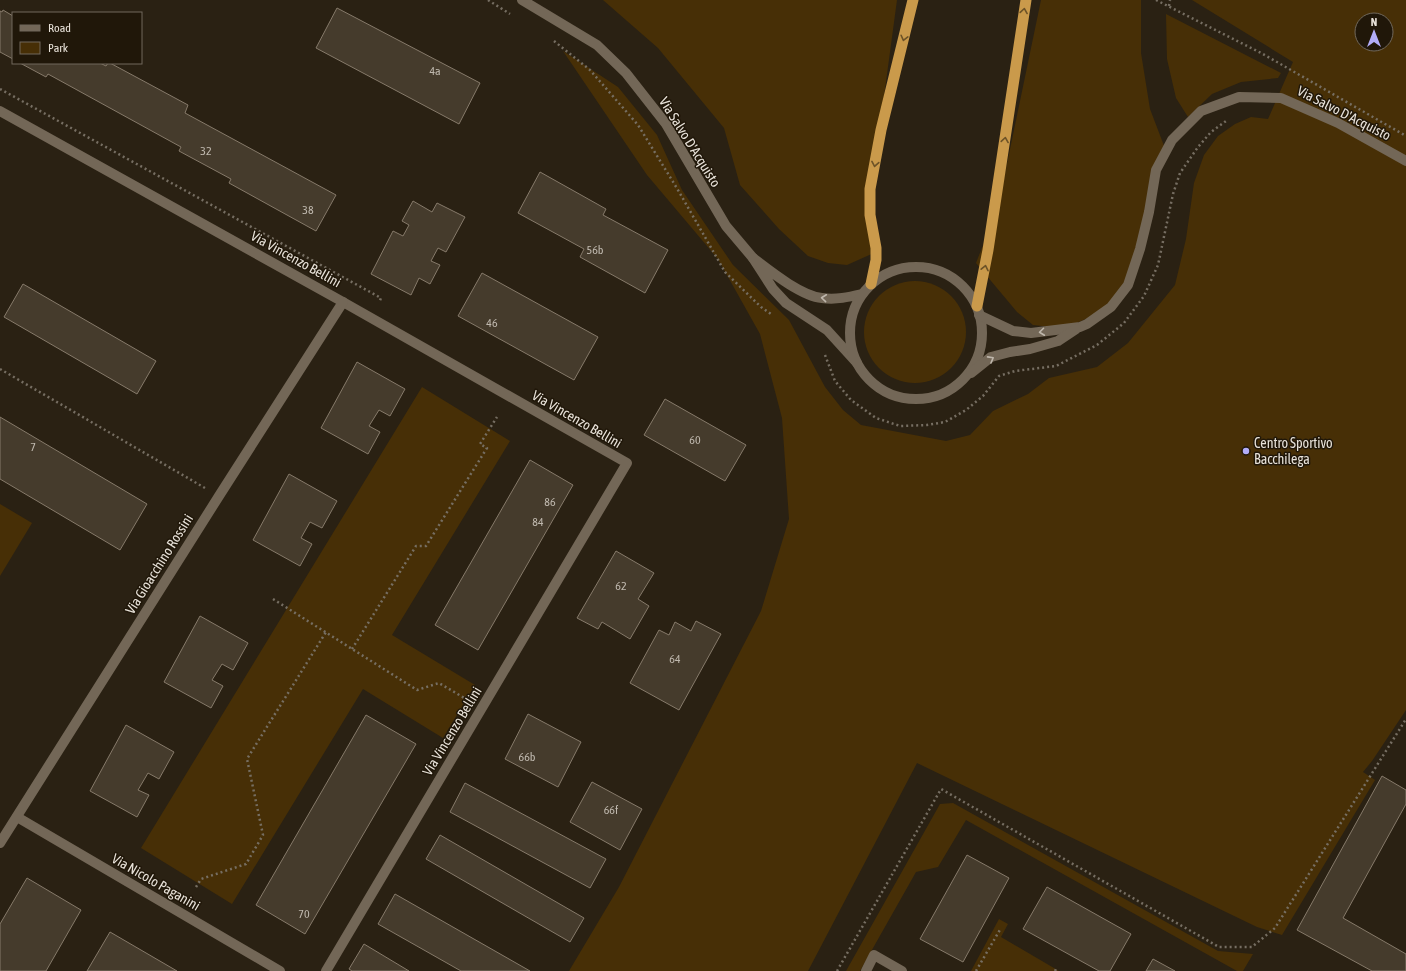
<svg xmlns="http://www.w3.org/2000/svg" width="1406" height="971" viewBox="0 0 1406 971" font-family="'Asap Condensed',sans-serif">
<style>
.green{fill:#472f06;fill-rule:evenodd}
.building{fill:#453b2c;stroke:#867a6a}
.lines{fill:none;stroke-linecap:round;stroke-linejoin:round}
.path{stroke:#766e62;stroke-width:2.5;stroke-dasharray:2 3;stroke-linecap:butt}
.minor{stroke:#736757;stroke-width:10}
.tertiary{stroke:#736757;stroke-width:10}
.trunk{stroke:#ca9a4b;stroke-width:11}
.oneway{stroke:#6c5227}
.oneway2{stroke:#bfb7ac}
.poi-dot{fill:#b2adf9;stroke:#201709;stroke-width:1.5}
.labels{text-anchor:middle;stroke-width:3;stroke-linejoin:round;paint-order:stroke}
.number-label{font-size:12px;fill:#bfb8ae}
.street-label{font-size:14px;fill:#e8e2d9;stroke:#201709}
.poi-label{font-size:14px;fill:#e8e2d9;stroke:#201709;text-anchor:start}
</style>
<rect width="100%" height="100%" fill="#2a2113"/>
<g class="green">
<polygon points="603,0 897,0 871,193 876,252 847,265 828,263 808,256 779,229 740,185 724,128 658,48"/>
<polygon points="1041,0 1141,0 1141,53 1150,109 1166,151 1158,171 1149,232 1139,265 1102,312 1074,324 1051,327 1033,325 1017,312 976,263 998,207"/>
<path d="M1192,0h214v710l-34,51 -9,11 12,8 -93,155 -25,-8 -340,-164 -109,208h-239l50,-84 142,-276 28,-92 -7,-101 -22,-84 -42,-75 -71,-84 -84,-124 55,36 39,48 25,55 51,75 56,55 36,67 18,23 18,15 85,16 24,-6 23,-24 35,-17 21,-16 48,-11 31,-24 47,-58 11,-46 8,-56 10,-28 14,-19 17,-12 16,-7 17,2 25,-57zM1362,20h24v24h-24z"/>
<polygon points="1166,14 1281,73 1278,78 1241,82 1212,94 1188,117 1176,98 1167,59"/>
<circle cx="915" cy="332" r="51"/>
<polygon points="422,387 510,441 392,635 475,685 443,738 363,689 232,904 141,848"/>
<polygon points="0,504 32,523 0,576"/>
<polygon points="953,803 1218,951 1253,954 1243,971 1237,971 966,820 938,867 916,872 860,971 846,971 940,804"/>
<polygon points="999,919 1008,924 1001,937 1059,971 971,971"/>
</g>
<g class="building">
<polygon points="337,8 480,83 459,124 316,48"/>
<polygon points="3,10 13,16 13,59 0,52 0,11 2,12"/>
<polygon points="20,63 100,63 106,66 108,63 110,63 188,105 185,113 336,195 316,231 229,183 231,179 179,151 181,147 48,74 46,77"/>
<polygon points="540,172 606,209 603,215 668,250 645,293 580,257 584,249 518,213"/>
<polygon points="413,201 432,212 437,203 465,217 446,252 438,248 431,261 440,265 430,284 419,278 411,295 371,274 393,231 403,236 409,225 402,221"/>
<polygon points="482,273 598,337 574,380 458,316"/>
<polygon points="23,284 156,361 137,394 4,317"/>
<polygon points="357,362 405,389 390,416 379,410 369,426 380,432 368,454 321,428"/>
<polygon points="665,399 746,445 725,481 644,435"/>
<polygon points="0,417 147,504 120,550 0,479"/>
<polygon points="530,460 573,485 478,650 435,625"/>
<polygon points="289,474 337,501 322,528 310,522 301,538 312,544 300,566 253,540"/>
<polygon points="616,551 654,573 638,599 649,606 630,639 602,622 598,629 577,618"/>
<polygon points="200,616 248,643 233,670 222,664 212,680 223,686 211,708 164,682"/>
<polygon points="696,621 721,634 679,710 630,683 659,630 669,635 675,622 691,631"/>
<polygon points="528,714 581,742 558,787 505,759"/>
<polygon points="366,715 416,744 305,934 256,905"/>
<polygon points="126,725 174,752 159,779 148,773 138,790 149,795 137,817 90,791"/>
<polygon points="1382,776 1406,790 1406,804 1343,918 1406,954 1406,971 1372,971 1297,930"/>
<polygon points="592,782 642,809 620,850 570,822"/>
<polygon points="465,783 606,859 590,888 450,812"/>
<polygon points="440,835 584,918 570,942 426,859"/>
<polygon points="967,855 1009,878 963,962 920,939"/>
<polygon points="27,878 81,910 46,971 0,971 0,924"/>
<polygon points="1047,887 1131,934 1110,971 1099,971 1023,929"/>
<polygon points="395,894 530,971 461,971 378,924"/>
<polygon points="110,932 177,971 87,971"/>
<polygon points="364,944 409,971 352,971 349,969"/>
<polygon points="1153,959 1175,971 1146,971"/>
</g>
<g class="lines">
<g class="path">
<polyline points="488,0 510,14"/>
<polyline points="1156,0 1263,54 1406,136"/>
<polyline points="1169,6 1170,0"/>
<polyline points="554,41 590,70 638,125 678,190 725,272 761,307 771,314"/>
<polyline points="0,89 381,298 379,303"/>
<polyline points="825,355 835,381 851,400 876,418 900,426 927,425 945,422 966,410 983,396 999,376 1015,371 1056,366 1097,345 1124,323 1144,296 1158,265 1173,194 1180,173 1198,147 1211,132 1226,121"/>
<polyline points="0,369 205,488"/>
<polyline points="273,599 417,690 439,683 466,699"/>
<polyline points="352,649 416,546 426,546 487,448 480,444 497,417"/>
<polyline points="196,887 201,879 246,864 263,835 247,759 326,632"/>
<polyline points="837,971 941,789 1219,947 1252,947 1275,928 1406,719"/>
<polyline points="976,971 1001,928"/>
<polyline points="1055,971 1056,969"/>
</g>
<g class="minor">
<polyline points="522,0 597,45 626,73 666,124 726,226 753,258"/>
<polyline points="0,111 343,302 627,463 326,971"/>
<path d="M857,363l-30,-33 -41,-27 -13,-14 -20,-31c17,13 48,38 69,40 14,2 27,-1 40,-4"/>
<polyline points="17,817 280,971"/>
<polyline points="0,843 219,496 343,302"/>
<polyline points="866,971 874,955 902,971"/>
</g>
<g class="tertiary">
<circle cx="916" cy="333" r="66"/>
<polyline points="979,315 1013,331 1031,333 1080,327 1087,324 1111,307 1128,285 1140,249 1149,212 1156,170 1172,140 1201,111 1239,97 1281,98 1338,123 1406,161"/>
<polyline points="971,373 991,357 1010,352 1030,349 1058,341 1076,329"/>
</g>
<g class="trunk">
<polyline points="871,284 876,260 876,248 870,215 870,189 881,130 913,0"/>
<polyline points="977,306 988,250 1026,0"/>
</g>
</g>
<defs><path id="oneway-chevron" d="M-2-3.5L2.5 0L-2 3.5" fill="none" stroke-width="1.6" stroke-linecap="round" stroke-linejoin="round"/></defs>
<g class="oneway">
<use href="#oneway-chevron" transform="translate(1024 11) rotate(-81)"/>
<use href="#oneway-chevron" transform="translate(904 38) rotate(104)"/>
<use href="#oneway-chevron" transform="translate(1005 140) rotate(-81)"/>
<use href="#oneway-chevron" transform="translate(875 164) rotate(100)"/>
<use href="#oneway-chevron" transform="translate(985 268) rotate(-78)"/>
</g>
<g class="oneway2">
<use href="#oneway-chevron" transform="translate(824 298) rotate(-174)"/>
<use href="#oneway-chevron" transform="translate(1042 332) rotate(173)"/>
<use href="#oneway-chevron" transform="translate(991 359) rotate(-29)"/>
</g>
<circle class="poi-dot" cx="1246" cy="451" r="4"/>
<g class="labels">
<g class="number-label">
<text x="435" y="75">4a</text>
<text x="206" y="155">32</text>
<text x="308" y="214">38</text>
<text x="595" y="254">56b</text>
<text x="492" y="327">46</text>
<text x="695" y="444">60</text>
<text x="33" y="451">7</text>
<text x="550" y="506">86</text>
<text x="538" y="526">84</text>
<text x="621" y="590">62</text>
<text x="675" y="663">64</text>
<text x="527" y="761">66b</text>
<text x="611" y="814">66f</text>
<text x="304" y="918">70</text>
</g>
<g class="street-label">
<text transform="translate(1344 113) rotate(27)" y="5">Via Salvo D'Acquisto</text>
<text transform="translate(690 142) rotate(58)" y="5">Via Salvo D'Acquisto</text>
<text transform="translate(296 259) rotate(29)" y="5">Via Vincenzo Bellini</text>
<text transform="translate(577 419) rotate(30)" y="5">Via Vincenzo Bellini</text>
<text transform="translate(159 564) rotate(-58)" y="5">Via Gioacchino Rossini</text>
<text transform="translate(452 731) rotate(-59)" y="5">Via Vincenzo Bellini</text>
<text transform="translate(156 882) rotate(30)" y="5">Via Nicolo Paganini</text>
</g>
<g class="poi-label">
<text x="1254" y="448">Centro Sportivo<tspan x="1254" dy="16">Bacchilega</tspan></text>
</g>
</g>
<rect x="12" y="12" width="130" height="52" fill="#201709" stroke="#70685c"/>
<rect x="20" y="25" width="20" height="6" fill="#736757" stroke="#70685c"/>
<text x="48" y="32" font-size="12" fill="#e8e2d9">Road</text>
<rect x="20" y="42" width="20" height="12" fill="#472f06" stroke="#70685c"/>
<text x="48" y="52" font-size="12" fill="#e8e2d9">Park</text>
<g transform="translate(1374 32)"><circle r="19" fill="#201709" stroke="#70685c"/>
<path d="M0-3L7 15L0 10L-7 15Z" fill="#b2adf9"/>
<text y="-6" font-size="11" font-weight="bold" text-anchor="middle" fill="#e8e2d9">N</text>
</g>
</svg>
